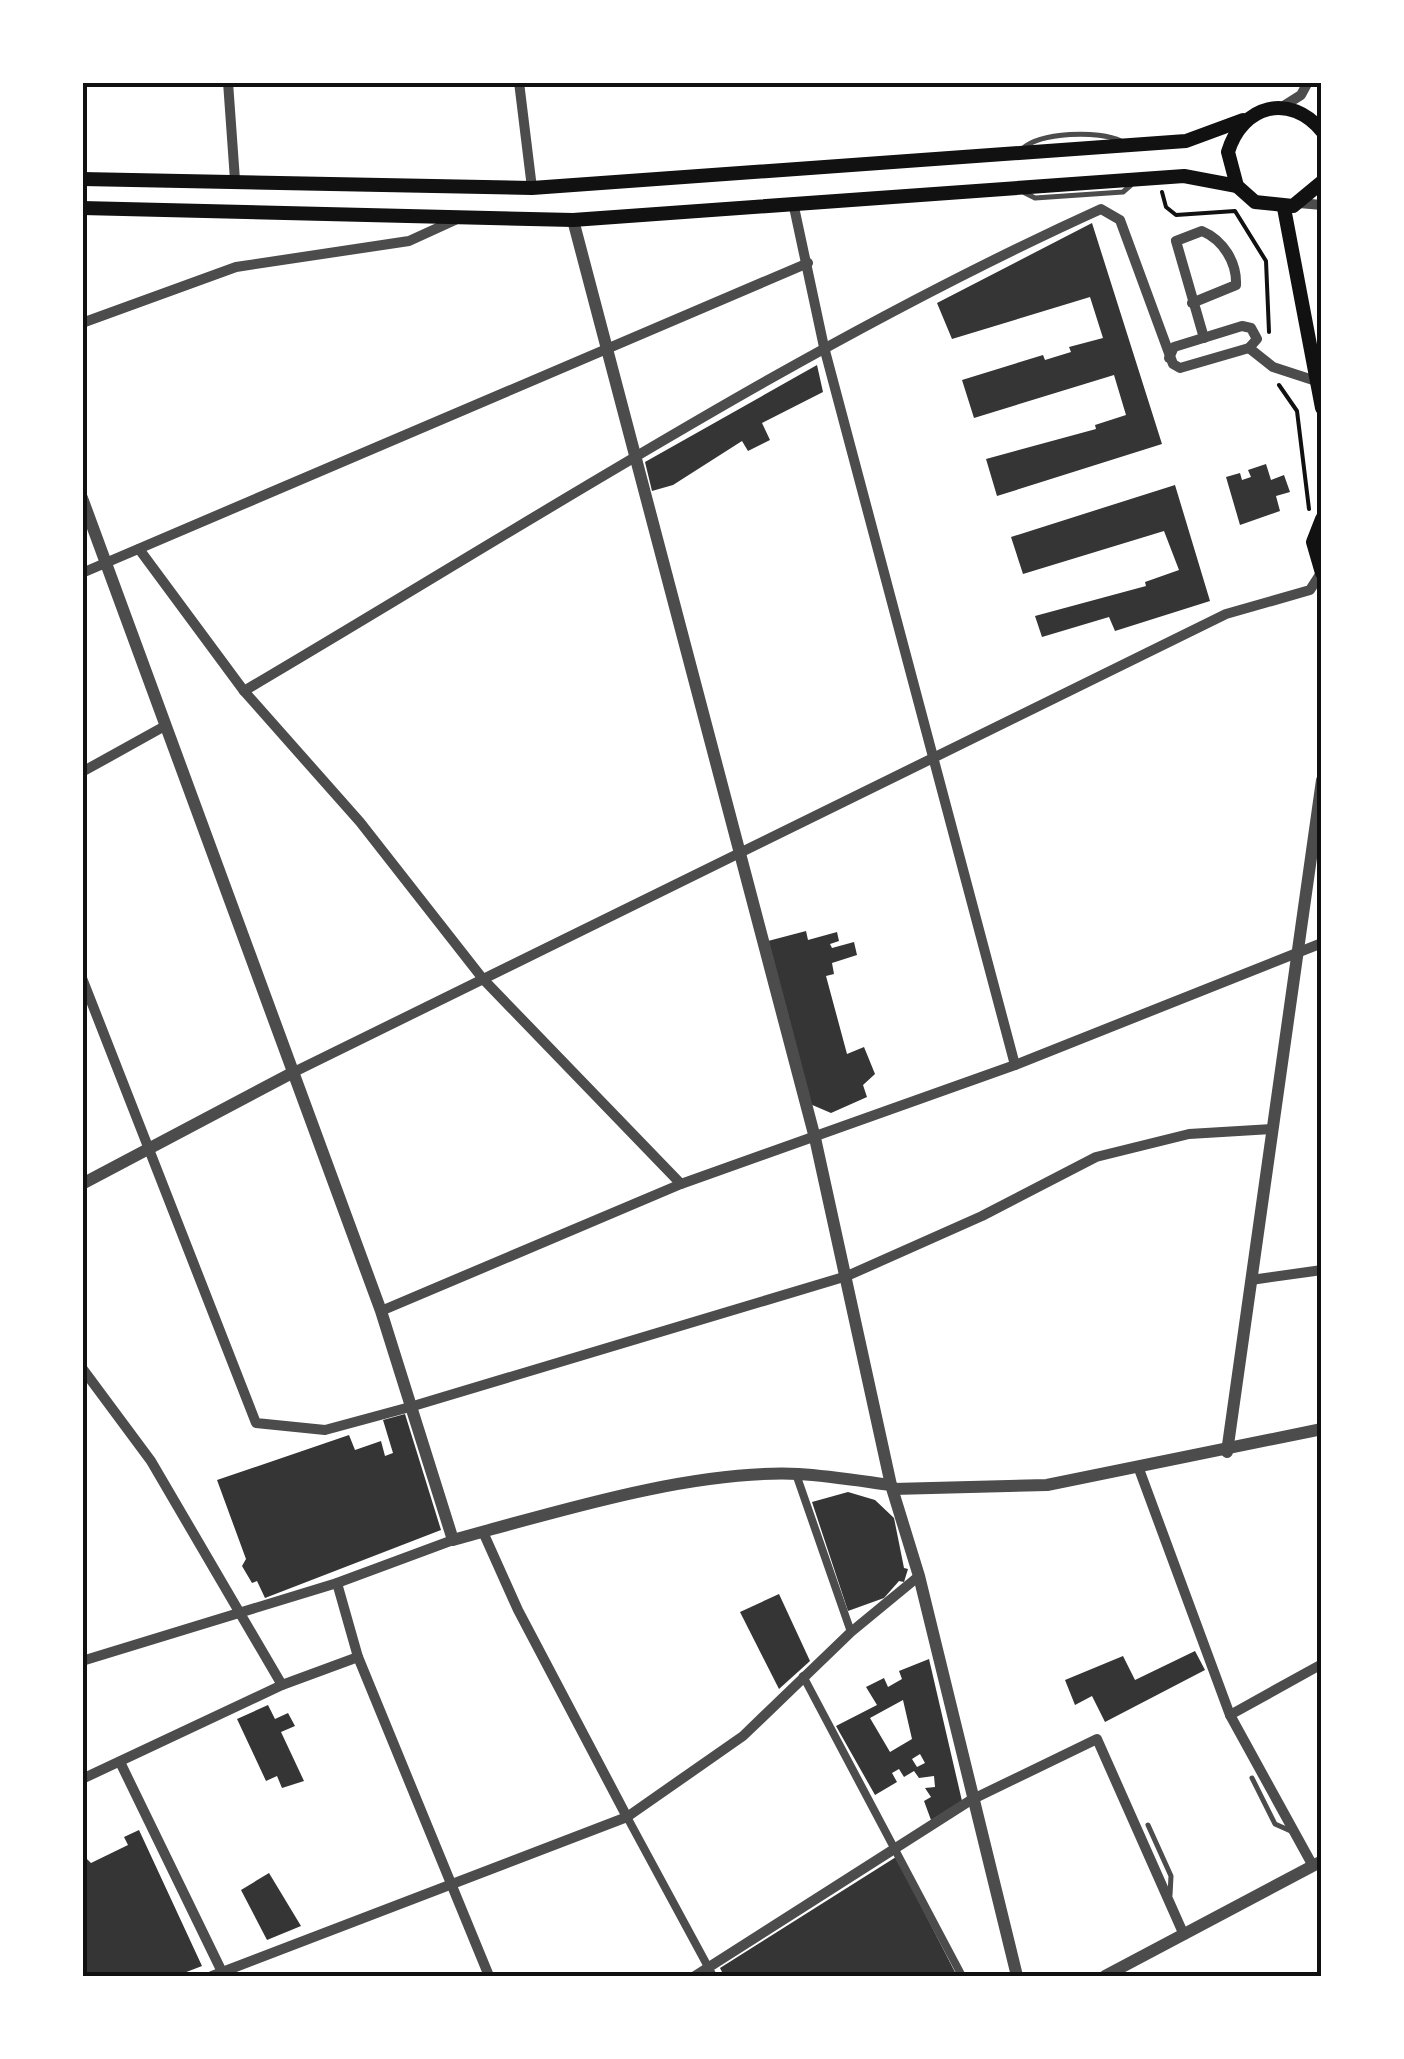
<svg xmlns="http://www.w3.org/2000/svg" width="1404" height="2059" viewBox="0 0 1404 2059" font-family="'Work Sans',sans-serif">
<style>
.building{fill:#353535;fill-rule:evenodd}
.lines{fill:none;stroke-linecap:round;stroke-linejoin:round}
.path{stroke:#111;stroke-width:4}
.service{stroke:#4c4c4c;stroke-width:5}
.pedestrian{stroke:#4c4c4c;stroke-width:8}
.minor{stroke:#4c4c4c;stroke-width:10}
.tertiary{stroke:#4c4c4c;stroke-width:12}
.secondary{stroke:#111;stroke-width:14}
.neatline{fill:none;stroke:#111;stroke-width:4}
</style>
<rect width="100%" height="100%" fill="#fff"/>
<g class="building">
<polygon points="1092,223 1162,444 997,496 986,459 1096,429 1095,425 1126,415 1114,375 974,418 962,380 1043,355 1045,360 1071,352 1069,347 1103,338 1090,297 952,339 937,303"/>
<polygon points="817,365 823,392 762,423 770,440 748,451 742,441 673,485 652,491 645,462"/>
<polygon points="1266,464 1271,480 1284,475 1290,492 1276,496 1280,511 1240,525 1226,477 1240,473 1242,480 1251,477 1248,470"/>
<polygon points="1175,485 1210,601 1115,631 1109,617 1042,637 1035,616 1146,586 1145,582 1179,570 1164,531 1023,574 1011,537"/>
<polygon points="806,931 808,940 837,932 839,941 830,944 832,948 854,942 857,955 832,963 834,974 826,976 847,1054 864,1047 875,1074 863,1085 867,1097 831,1113 810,1104 768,941"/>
<polygon points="405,1414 441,1530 265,1598 257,1581 252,1583 242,1566 246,1559 217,1480 349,1435 355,1450 381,1441 385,1456 393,1453 383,1420"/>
<polygon points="848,1492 875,1500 894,1518 904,1568 908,1569 904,1582 899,1581 884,1598 848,1611 812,1502"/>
<polygon points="779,1594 810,1661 779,1689 740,1612"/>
<polygon points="1195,1651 1205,1670 1105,1722 1092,1696 1075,1705 1065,1680 1123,1656 1135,1680"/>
<path d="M929,1659l33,142 -31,19 -7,-19 7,-4 -6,-9 10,-1 -1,-11 -15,2 -5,-7 -10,6 -5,-8 -7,4 5,9 -22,13 -39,-69 41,-21 -11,-18 18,-9 4,9 14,-8 -3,-8zM903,1700l9,39 -22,13 -20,-34zM920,1754l5,9 -8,4 -5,-8z"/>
<polygon points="268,1705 275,1719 288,1713 295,1726 281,1732 304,1781 282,1788 277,1776 266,1781 237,1719"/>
<polygon points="139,1830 202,1966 176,1976 85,1976 82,1854 91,1863 128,1845 124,1837"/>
<polygon points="896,1857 957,1976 724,1976 720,1968"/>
<polygon points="269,1873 301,1926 267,1940 241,1890"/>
</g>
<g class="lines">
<g class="path">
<polyline points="1162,192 1166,207 1176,215 1235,211 1266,261 1269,332"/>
<polyline points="1279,385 1297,411 1309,509"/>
</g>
<g class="service">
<path d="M1022,149c18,-17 77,-19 99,-8"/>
<polyline points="1025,193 1035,198 1123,192 1131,185"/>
<polyline points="1252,1778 1275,1824 1293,1832"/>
<polyline points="1148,1825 1171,1876 1170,1895"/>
</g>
<g class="pedestrian">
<polyline points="796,1474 851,1632"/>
<polyline points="803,1676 962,1976"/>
<polyline points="627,1817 713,1976"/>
</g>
<g class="minor">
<polyline points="228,82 235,180"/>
<polyline points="519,82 532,188"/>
<polyline points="1282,107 1301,95 1308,82"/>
<polyline points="1299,203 1322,205"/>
<polyline points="794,207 824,347 1015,1065"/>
<path d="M1192,303l44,-18c1,-23 -13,-45 -34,-54l-26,10 28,97"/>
<polyline points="82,323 236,267 409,241 455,220"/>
<polyline points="1169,358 1174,347 1242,326 1251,328 1257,339 1249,348"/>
<polyline points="139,549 244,691 360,822 483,979 681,1184"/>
<polyline points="82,573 808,263"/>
<path d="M244,691c282,-166 559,-347 857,-482l19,11 53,144 7,4 69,-20 24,19 43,14"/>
<polyline points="82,772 163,727"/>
<polyline points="82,978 256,1423 325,1430 410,1407 847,1276 982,1216 1096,1157 1189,1134 1273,1129"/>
<polyline points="292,1073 1226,614 1310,590 1321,573"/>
<polyline points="1251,1280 1322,1270"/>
<polyline points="381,1311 681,1184 1015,1065 1322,943"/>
<polyline points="82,1368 151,1461 282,1685"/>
<polyline points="1139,1469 1230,1715 1313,1866"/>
<polyline points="483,1532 518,1610 627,1817"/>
<polyline points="337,1583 358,1657 489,1976"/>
<polyline points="82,1661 337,1583 453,1540"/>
<polyline points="1230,1715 1322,1664"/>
<polyline points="120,1762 224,1976"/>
<polyline points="82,1779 282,1685 358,1657"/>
<polyline points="212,1976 627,1817 743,1736 851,1632 919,1576"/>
<polyline points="695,1976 971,1800 1097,1739 1184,1935"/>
</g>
<g class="tertiary">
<polyline points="573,220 815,1138 891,1485 919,1576 1017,1976"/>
<path d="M82,498l299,813 72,229c103,-28 240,-71 346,-66 31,2 62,7 92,11"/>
<polyline points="82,1184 292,1073"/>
<polyline points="1227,1452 1322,780"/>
<polyline points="893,1489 1047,1485 1322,1429"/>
<polyline points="1105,1976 1322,1861"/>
</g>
<g class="secondary">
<path d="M1322,131c-32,-39 -80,-26 -94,21l9,34 18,16 38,4 29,-24"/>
<polyline points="82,179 532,188 1186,141 1243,120"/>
<polyline points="82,208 573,220 1184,176 1237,186"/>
<polyline points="1284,208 1322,408"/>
<polyline points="1322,519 1313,542 1322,573"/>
</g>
</g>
<rect width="1404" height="2059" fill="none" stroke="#ffffff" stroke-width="170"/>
<rect x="85" y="85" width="1234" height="1889" class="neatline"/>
</svg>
